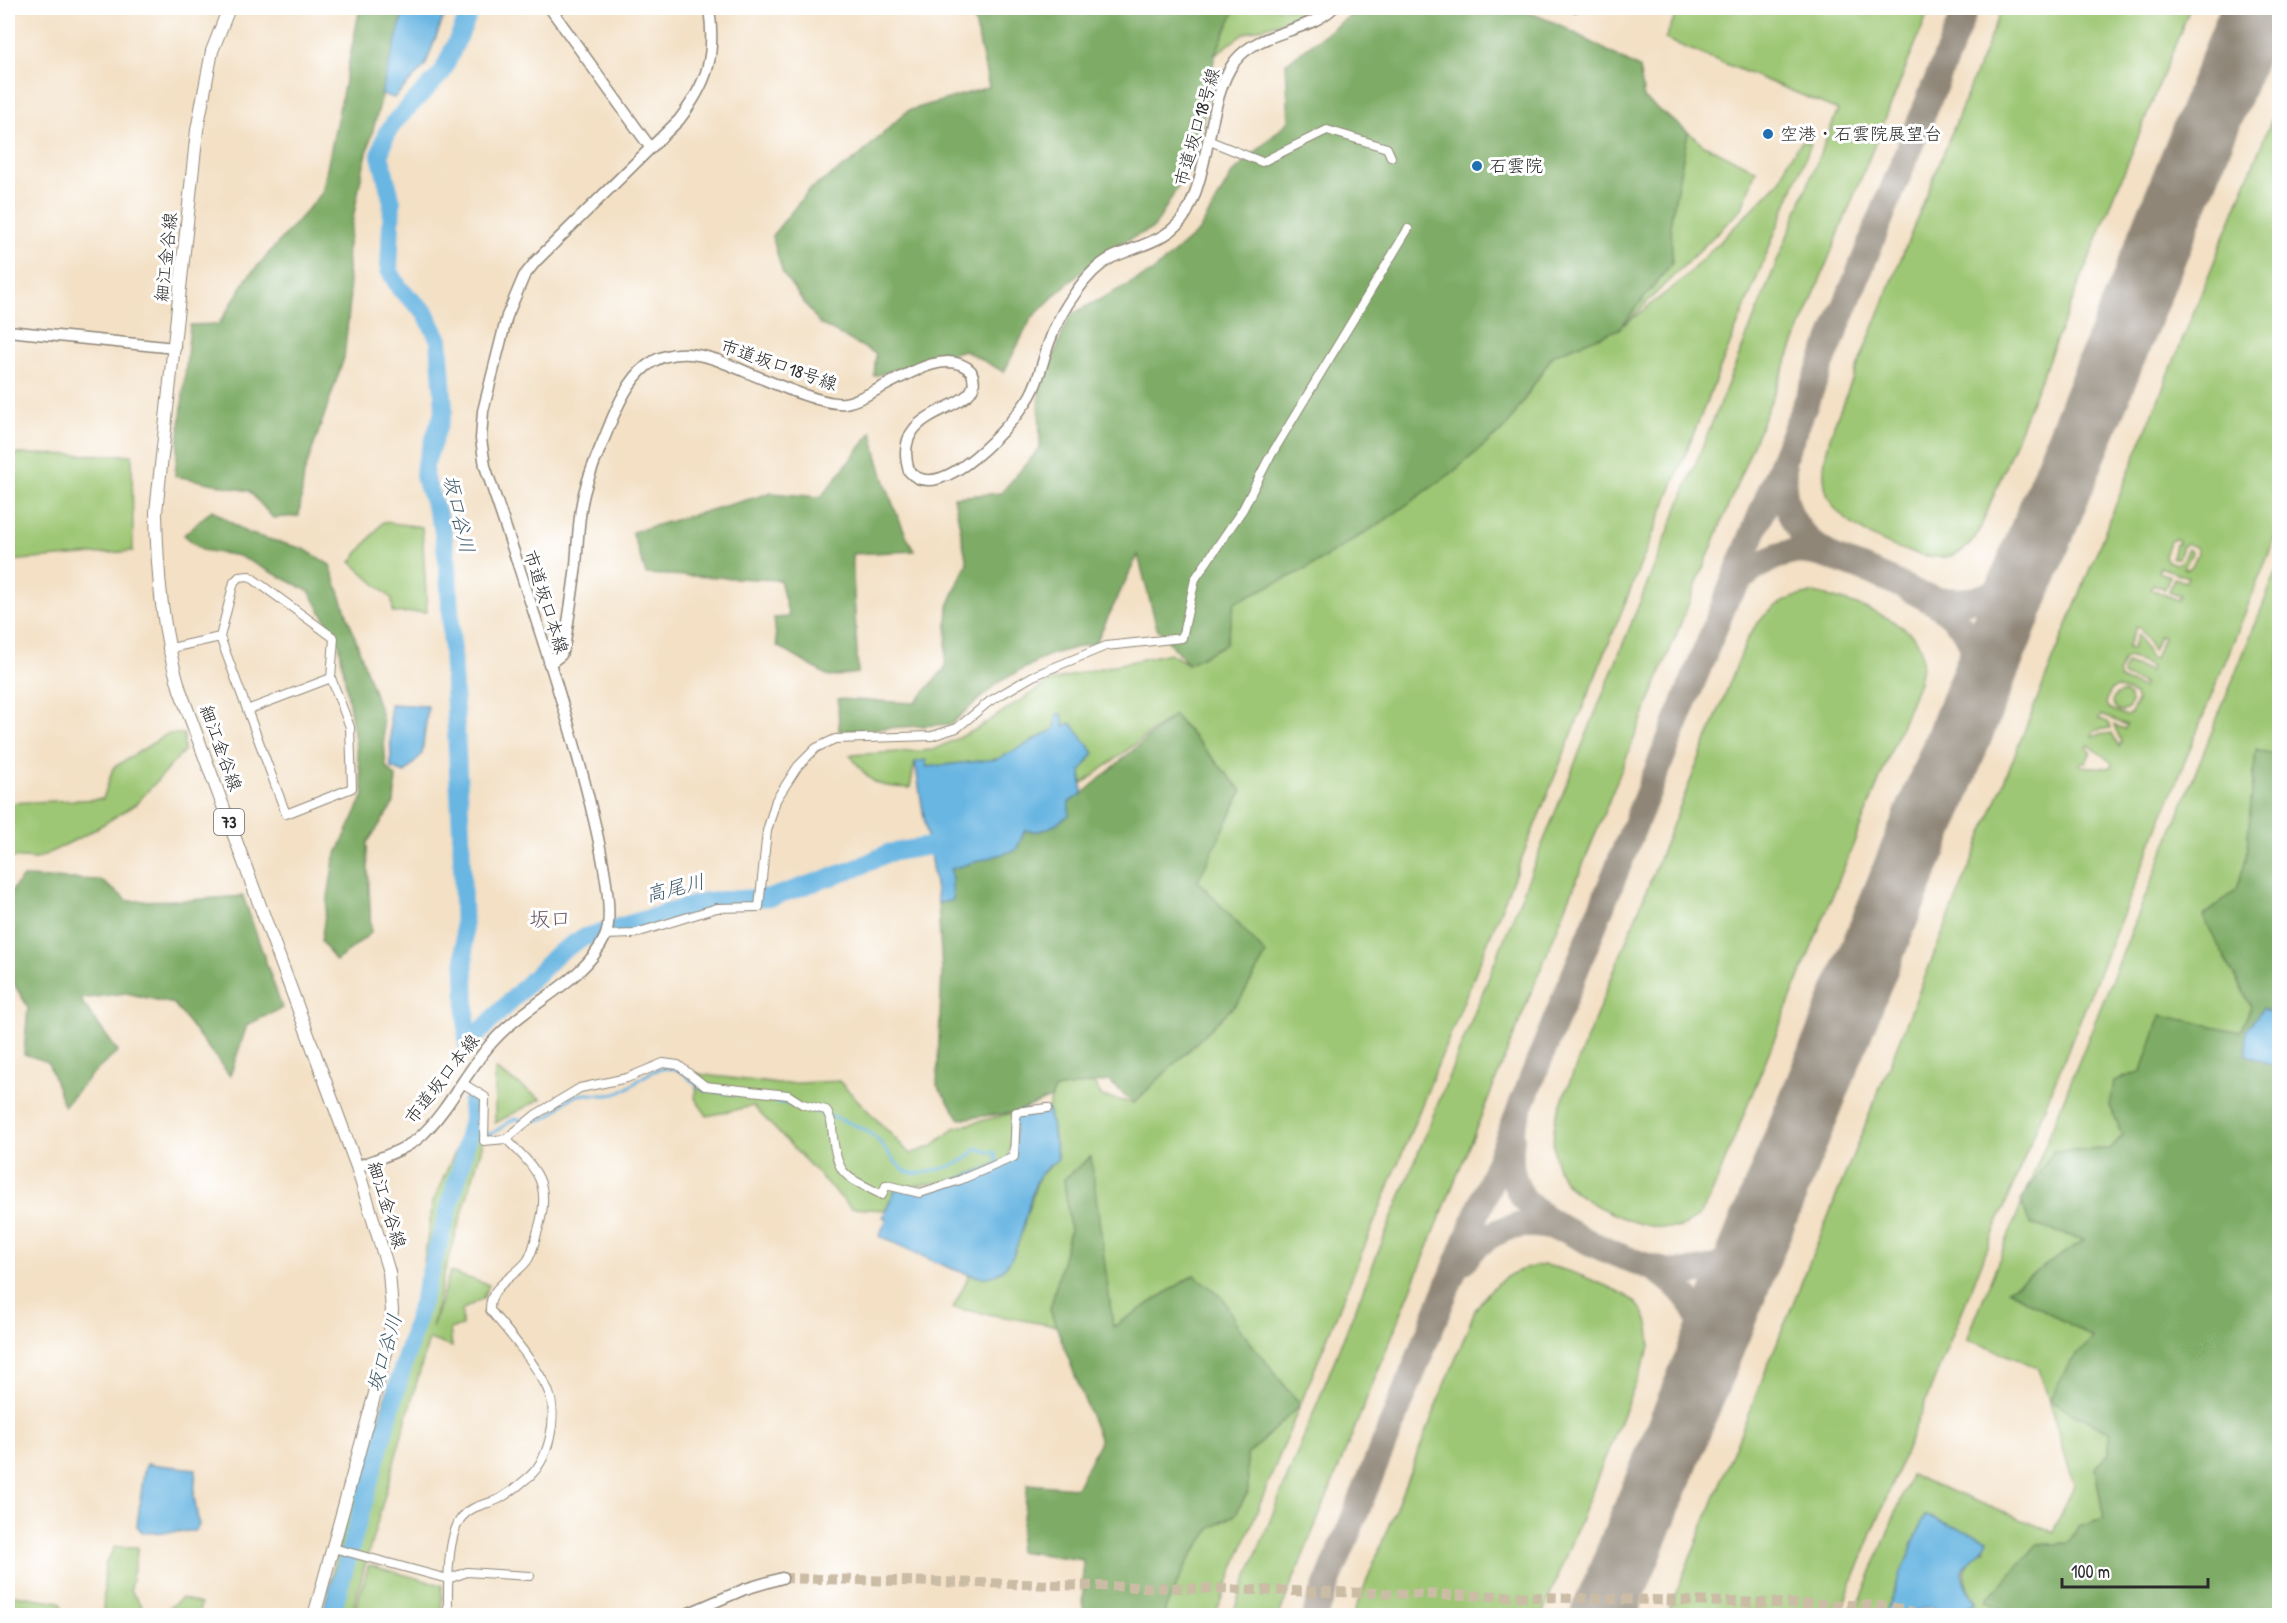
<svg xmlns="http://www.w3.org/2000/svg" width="2287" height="1623" viewBox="0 0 2287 1623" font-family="'Patrick Hand','Klee One',sans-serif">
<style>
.green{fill:#9ec774;stroke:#647950;stroke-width:1.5;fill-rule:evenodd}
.forest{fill:#7eac66;stroke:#546c48;stroke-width:1.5}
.water{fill:#69b6e2;stroke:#4a7086;stroke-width:1.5}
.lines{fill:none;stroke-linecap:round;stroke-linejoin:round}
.stream{stroke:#69b6e2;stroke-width:3}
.river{stroke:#69b6e2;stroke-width:18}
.taxiway{stroke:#8f8678;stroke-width:26}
.runway{stroke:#8f8678;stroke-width:64}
.secondary-tunnel{stroke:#cbbca6;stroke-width:10;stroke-dasharray:10 5;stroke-linecap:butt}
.street-casing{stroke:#8f8678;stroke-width:10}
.secondary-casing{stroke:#8f8678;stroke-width:13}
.primary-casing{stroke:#8f8678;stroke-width:14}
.street{stroke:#fff;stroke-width:8}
.secondary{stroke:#fff;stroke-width:10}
.primary{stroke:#fff;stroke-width:12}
.poi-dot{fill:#1f6fb2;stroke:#fff;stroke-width:2}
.labels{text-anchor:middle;stroke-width:6;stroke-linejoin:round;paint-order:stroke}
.shield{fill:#fff;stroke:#6b6b6b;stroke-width:1.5}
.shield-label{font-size:16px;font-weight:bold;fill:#2b2b2b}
.street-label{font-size:18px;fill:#2b2b2b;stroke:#fff}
.poi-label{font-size:18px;fill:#2b2b2b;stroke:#fff;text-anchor:start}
.water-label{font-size:20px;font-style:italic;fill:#415c6b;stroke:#fff}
.quarter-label{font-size:21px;fill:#6b5761;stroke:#fff}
</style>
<rect width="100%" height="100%" fill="#fff"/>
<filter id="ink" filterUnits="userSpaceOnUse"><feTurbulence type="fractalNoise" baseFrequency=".0167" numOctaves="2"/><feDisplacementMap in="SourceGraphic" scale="12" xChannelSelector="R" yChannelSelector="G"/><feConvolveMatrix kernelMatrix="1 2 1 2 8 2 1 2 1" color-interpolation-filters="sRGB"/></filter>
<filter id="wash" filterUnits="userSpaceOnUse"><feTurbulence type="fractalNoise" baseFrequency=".008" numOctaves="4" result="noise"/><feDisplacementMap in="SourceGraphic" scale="24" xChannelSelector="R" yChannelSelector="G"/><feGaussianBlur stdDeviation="1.35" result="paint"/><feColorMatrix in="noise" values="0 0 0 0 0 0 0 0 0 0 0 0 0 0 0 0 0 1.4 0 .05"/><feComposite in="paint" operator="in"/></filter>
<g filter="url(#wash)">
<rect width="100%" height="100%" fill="#f3e0c5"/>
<g class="green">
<polygon points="1235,8 1306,8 1288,20 1245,33 1215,54"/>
<polygon points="1679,8 1930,8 1279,1615 1232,1615 1838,110 1665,39"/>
<path d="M2002,8h188l-211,524c-6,9 -13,18 -23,22 -30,14 -112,-24 -126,-53 -12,-26 -4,-51 4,-76z"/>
<path d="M2279,101v427l-32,80 -408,1007h-172zM2175,539l4,1 -1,4h-3l-3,14h6l4,-12 6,-2 8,3 2,6 -6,13 -4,3 -4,-1 8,-15 -4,-4 -7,13 -5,2 -9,-3 -2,-5 5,-15zM2160,567l28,10 -2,5 -12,-4 -5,13 11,4 -2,5 -27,-11 2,-5 12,5 5,-13 -11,-4zM2136,627l4,1 13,23 6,-15 4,1 -8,22 -5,-1 -12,-24 -6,15 -5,-1zM2129,657l22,10 -1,4 -24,-8 -4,10 2,3 20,8 -1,4 -23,-9 -2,-6 6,-14zM2117,687l18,8 2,6 -6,13 -5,2 -18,-8 -2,-5 5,-13zM2101,715l26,10 -2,4 -11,-4 7,16 -2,6 -7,-14 -20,3 2,-5 16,-3 -2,-6 -9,-3zM2089,745l23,18 -1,5 -31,-2 1,-4h5l5,-10 -4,-4z"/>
<path d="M1688,132l16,13 52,25 -14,38 -118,117 57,-44 99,-100 9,-22 13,-18 9,3 -596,1471h-50v-6l22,-46 24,-35 24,-13 13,-23 -1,-37 53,-50 -61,-77 -17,-31 -28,-22 -81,52 -23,-170 -26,22 6,52 -20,79 6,16 -103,-18 17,-34 13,3 30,-21 26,-80 19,-17 -10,-51 7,-19 40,-7 6,14 33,7 106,-103 26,-46 -68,-73 44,-90 -68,-76 -92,69 -1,-13 3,-7 -20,-38 -2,-12h-5l-1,15 -58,30 -71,8 -12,-5 -5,26c-37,-2 -37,-3 -60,-33l83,-5 42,-20 72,-47 36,-11 87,-19 18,11 47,-62 71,-33 76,-47 71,-50 54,-46 46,-71 66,-26 53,-66 -1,-44z"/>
<polygon points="8,454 132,455 133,551 8,561"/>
<polygon points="383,522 422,527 427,612 393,613 392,599 351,562"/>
<path d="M2279,565v191l-23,-6 -10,109 -9,30 -34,27 48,91 -11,25 -79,-17 -19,56 -32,35 13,29 -13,14 -57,2 -23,73 55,16 -76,50 85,48 -25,26 40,67v22l-14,15 9,51 -25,8 -11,16 -31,2 -50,55 25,15 -42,1 -4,-6 10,-9c-16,-21 -17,-39 9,-52l-60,-34 -41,100 -30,1 57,-141 142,57 21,-47 -35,-117 -72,-29z"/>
<path d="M1814,593c28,6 99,26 107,57 3,11 0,21 -2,32l-209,516c-6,11 -12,21 -24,27 -28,14 -108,-21 -123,-46 -12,-21 -11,-41 -7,-63l192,-479c17,-27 34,-40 66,-44z"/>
<circle cx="2122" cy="702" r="9"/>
<polygon points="167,734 184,734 184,751 136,804 89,833 37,859 8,857 8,803 103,799 113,768"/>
<polygon points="495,1069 541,1099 495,1123"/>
<polygon points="698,1074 779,1084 839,1081 910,1154 933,1146 954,1128 1016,1112 1008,1160 960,1180 896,1188 886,1210 851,1208 753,1106 707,1116 695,1098"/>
<polygon points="480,1104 482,1147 444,1274 432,1328 450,1272 489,1285 483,1298 462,1310 462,1326 450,1329 452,1347 429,1339 351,1615 322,1616 344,1525 406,1332 423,1268 433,1202 457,1147 469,1107"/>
<path d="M1545,1265c20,4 36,10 54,18 34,14 53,24 51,64l-108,268h-189l122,-305c18,-28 37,-42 70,-45z"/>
<polygon points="115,1547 138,1547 130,1590 148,1615 103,1615 105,1565"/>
<polygon points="369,1565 442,1585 442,1615 353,1615"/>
<polygon points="8,1594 60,1602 65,1615 8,1615"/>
<polygon points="182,1598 201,1604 198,1615 159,1615"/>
</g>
<g class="forest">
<polygon points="360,8 405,8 362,172 347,250 350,301 344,358 304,474 299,516 273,518 249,491 175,476 190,325 219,324 247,278 322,193"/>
<polygon points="972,8 1236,8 1215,54 1198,152 1154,228 1112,247 1060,290 1031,319 1004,372 964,350 874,376 876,354 820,324 783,274 772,236 809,190 856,159 907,111 989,87"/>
<polygon points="1354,8 1518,8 1558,24 1639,68 1644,98 1688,132 1671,219 1672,263 1619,329 1553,355 1507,426 1453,472 1382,522 1306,569 1235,602 1226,644 1188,664 1157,628 1138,555 1096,642 1049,655 999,682 951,724 839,731 838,699 915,703 945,668 948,606 967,563 954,497 1001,493 1040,448 1039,392 1070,315 1152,272 1199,231 1232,174 1289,121 1286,63 1352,14"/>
<path d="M872,432c8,43 22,80 42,119l-62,3 6,119 -28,4 -53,-31 -3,-28 15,-1 -9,-37 -134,-6 -14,-42 139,-39 50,4z"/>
<polygon points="212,510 247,533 304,549 330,565 382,716 386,767 396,777 394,803 367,843 371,933 336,961 321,941 334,860 364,795 339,643 309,591 239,556 202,550 184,535"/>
<path d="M1174,715l68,76 -44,90 68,73 -26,46 -106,103 -25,-22 -54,8 -4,9 -35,14 -56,7 -23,-34 5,-113 -4,-69 15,-3 -2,-31 65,-19 9,-20c18,5 29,-5 44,-15l-1,-13 14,-8z"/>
<polygon points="2256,749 2279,756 2279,1615 2012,1616 1986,1601 2037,1545 2068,1543 2079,1527 2104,1519 2095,1468 2109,1453 2109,1431 2049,1401 2069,1364 2093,1338 2008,1290 2084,1240 2030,1224 2021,1201 2053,1151 2110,1149 2123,1135 2110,1106 2114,1081 2142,1071 2161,1015 2240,1032 2251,1007 2203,916 2237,889 2246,859"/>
<polygon points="23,877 100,880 129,901 189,900 243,896 282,1008 247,1025 230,1076 174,1004 126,993 80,999 118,1052 90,1076 64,1106 48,1062 24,1054 28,1007 8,974 8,895"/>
<polygon points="1091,1157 1113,1327 1194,1275 1222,1297 1239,1328 1300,1405 1247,1455 1248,1491 1235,1515 1211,1528 1187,1563 1165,1609 1165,1615 1083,1615 1083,1560 1018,1551 1028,1484 1076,1488 1100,1441 1050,1310 1070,1231 1064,1179"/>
</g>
<g class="water">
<polygon points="405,8 447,8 425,66 394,98 381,94"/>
<polygon points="390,704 428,706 422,754 405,773 391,768"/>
<path d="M1057,714h5l2,12 7,-3 23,30 -13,18 1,23 -13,8v13c-15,10 -26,20 -44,15l-9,20 -65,19 2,31 -15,3 -23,-141 11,-2 1,7 71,-8 57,-30z"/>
<polygon points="2263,1008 2279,1018 2279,1080 2275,1067 2247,1055 2246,1030"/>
<path d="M1048,1108l10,51c-7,5 -15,11 -20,19 -14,25 -16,104 -57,99 -26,-3 -76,-30 -102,-41l8,-17 -4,-2 13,-29 24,5 94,-36 2,-45z"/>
<polygon points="147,1464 196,1469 194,1497 199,1525 195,1531 143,1533 137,1526 144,1471"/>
<path d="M1925,1515l63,25c-11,27 -44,18 -12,62 -37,21 -27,0 -55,7 -5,1 -9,4 -13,6 -7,2 -16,1 -24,0z"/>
</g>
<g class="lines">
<g class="stream">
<path d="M532,1120c24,2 26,-20 47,-25 13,-4 28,4 42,-3 18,-9 30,-28 54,-23 12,3 17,16 30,21 53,6 109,16 158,39 24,12 30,41 49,44 9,2 40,-6 48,-11 7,-3 12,-10 18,-14l9,4h8l2,11"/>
<polyline points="447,1213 472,1138 493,1133 514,1119 525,1120"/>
</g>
<g class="river">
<polyline points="467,1045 461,832 448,568 442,526 424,476 425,465 444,410 439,340 425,312 400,289 389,270 392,202 380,155 386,134 397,119 442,73 472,8"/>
<polyline points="467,1045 557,954 582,938 707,901 772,897 857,868 888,853 930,846"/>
<polyline points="331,1616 461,1166 472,1119 471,1102"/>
</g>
<g class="taxiway">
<polyline points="2241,39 2247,8"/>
<path d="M1784,468c-3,39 10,66 44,86"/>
<path d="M1733,590c13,-19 39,-35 61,-38 30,-5 123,38 148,56 12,9 23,21 29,35 9,22 3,45 -1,67"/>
<path d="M1928,597c54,13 81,-7 108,-51"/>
<path d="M1512,1139c-3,19 -1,40 10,57 18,29 117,72 150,76 15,1 33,-1 46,-6 21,-9 33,-26 45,-44"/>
<path d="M1463,1262c23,-32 56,-44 94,-33"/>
<path d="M1653,1268c43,27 58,59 47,109"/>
<polyline points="1314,1616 1966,8"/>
</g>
<polyline class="runway" points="1603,1616 2254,8"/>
</g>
</g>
<g filter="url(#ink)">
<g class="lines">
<polyline class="secondary-tunnel" points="782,1578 1889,1606 1921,1616"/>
<defs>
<g id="street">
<polyline points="1573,8 1576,8"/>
<polyline points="1210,141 1262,162 1327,130 1387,148 1391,157"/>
<polyline points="167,649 220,637 286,814 352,788 350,727 331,678 334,638 249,576 239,577 234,582 220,637"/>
<polyline points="247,710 331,678"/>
<polyline points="606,935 633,934 717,908 759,907 767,831 776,800 798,766 816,748 835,739 932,736 957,728 990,701 1033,676 1106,646 1182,638 1195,579 1243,509 1268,460 1408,229"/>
<path d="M462,1083l23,14 -1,44 22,-2 29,-24 45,-27 47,-10 36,-15 15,2 27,21 83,9 14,9 24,6c6,9 6,17 7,27 5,42 14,39 49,58l4,-10 34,8 40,-13 54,-23 2,-45 32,-4"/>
<polyline points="333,1548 448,1579 467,1572 530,1576"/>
<path d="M448,1616c0,-25 -2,-80 14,-99 10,-12 24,-12 37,-18 9,-5 18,-12 26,-19 24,-17 35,-65 22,-92 -14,-28 -37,-54 -57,-78 -1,-25 24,-32 37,-49 6,-8 8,-22 11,-31 14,-46 0,-60 -32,-91"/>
</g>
<g id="secondary">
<polyline points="550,8 650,147"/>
<polyline points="8,331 175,348"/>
<path d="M549,664l12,-9 4,-13c4,-26 8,-51 11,-77 2,-22 2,-45 7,-67 5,-24 16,-46 25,-69 21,-53 44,-91 109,-69 28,10 103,47 128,43 32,-5 95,-63 126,-32 21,45 -84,28 -62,100 31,37 106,-50 121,-75 10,-17 13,-38 20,-56 6,-17 15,-33 26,-48 9,-13 20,-26 35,-34 27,-13 60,-17 76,-46 23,-43 22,-117 48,-151 25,-31 70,-27 98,-53"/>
<path d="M357,1167c21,-9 48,-16 65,-32 29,-28 46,-68 74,-97 33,-36 88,-56 109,-101 26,-55 -96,-398 -120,-471l-4,-27 2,-28 24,-95 17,-40 12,-15 143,-141c29,-38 37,-64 30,-112"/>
<polyline points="682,1616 745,1589 782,1578"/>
</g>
<path id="primary" d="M229,8l-17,43 -15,79 -41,382c1,61 6,119 24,178l177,477 32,105 3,39 -3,31 -75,274"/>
</defs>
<use href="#street" class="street-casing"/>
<use href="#secondary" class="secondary-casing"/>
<use href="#primary" class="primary-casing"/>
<use href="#street" class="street"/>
<use href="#secondary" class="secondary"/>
<use href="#primary" class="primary"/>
</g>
</g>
<g class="poi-dot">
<circle cx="1768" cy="134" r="6"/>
<circle cx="1477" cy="166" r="6"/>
</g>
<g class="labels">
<rect class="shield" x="214" y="809" width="30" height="26" rx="4.5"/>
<g class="shield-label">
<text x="229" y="828">73</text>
</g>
<g class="street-label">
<text transform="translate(1197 127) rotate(-74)" y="6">市道坂口18号線</text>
<text transform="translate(166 257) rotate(-84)" y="6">細江金谷線</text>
<text transform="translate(779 365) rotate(19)" y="6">市道坂口18号線</text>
<text transform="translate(546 602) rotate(72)" y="6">市道坂口本線</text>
<text transform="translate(221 748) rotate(70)" y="6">細江金谷線</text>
<text transform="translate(442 1079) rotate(-52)" y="6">市道坂口本線</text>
<text transform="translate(387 1205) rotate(73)" y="6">細江金谷線</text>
</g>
<g class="poi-label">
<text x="1780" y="140">空港・石雲院展望台</text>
<text x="1489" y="172">石雲院</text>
</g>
<g class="water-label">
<text transform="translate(459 514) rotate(77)" y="7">坂口谷川</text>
<text transform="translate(675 888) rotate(-14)" y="7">高尾川</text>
<text transform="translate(384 1353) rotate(-74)" y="7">坂口谷川</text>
</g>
<g class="quarter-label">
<text x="550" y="926">坂口</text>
</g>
</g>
<rect width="2287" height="1623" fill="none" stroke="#fff" stroke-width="30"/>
<path d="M2062 1578v9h146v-9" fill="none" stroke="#2b2b2b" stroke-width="3"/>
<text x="2071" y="1578" font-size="18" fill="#2b2b2b" stroke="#ffffff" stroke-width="4.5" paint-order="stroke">100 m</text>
</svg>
